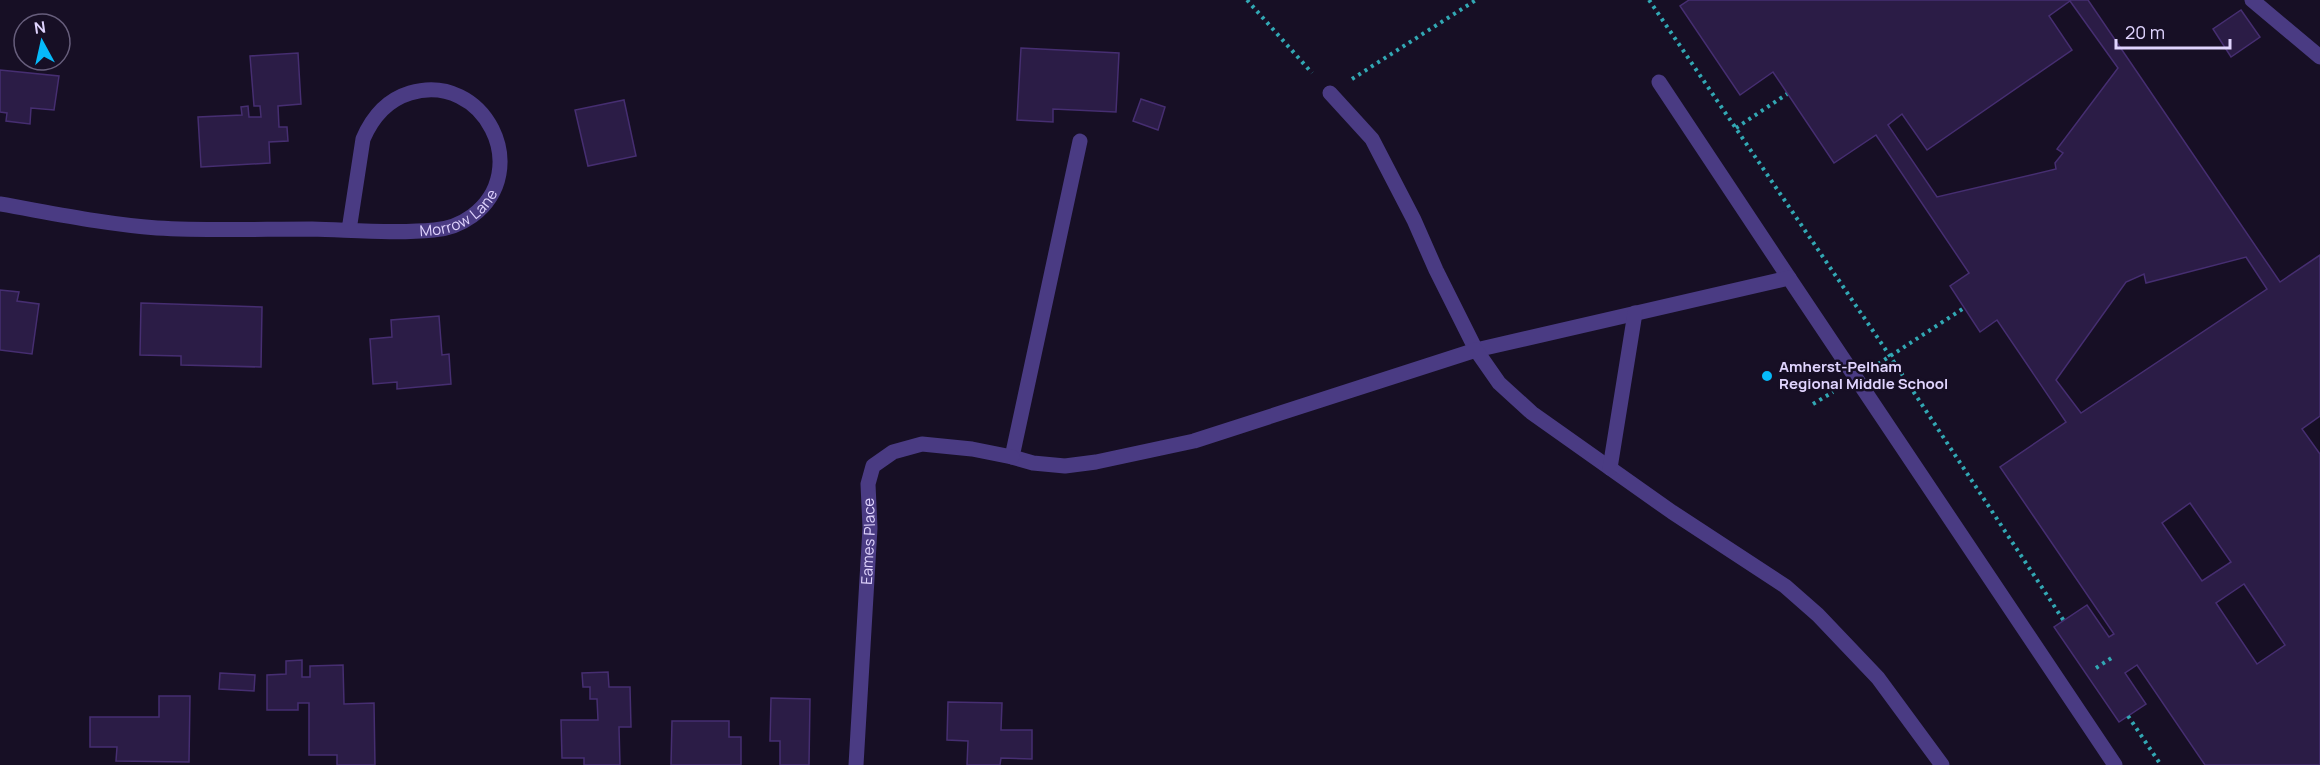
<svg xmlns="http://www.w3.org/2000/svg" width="2320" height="765" viewBox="0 0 2320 765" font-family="Manrope,sans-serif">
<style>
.building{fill:#2b1c46;stroke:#462e71;stroke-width:1.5;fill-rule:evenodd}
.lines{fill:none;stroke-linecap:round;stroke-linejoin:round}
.path{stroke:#32a8b4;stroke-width:4;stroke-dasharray:3 4.5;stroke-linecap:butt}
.service{stroke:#4a3b83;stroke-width:15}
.minor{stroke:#4a3b83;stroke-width:15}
.poi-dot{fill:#06baf9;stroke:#170f25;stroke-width:2}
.labels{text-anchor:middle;stroke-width:5;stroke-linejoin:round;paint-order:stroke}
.street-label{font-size:15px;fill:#e0d4fe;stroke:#170f25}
.poi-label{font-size:15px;font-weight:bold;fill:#e0d4fe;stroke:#170f25;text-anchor:start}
</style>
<rect width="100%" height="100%" fill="#170f25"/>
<g class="building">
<path d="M1689,0h399l192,282 40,-27v161l-18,13 18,25v311h-115l-68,-100 -12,8 21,31 -27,18 -65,-95 33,-22 22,32 5,-3 -114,-167 66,-45 -69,-102 -17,12 -30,-46 19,-13 -93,-138 -42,28 -61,-91 -33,23 -60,-89zM2070,1l48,67 -61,81 6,4 -8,10 1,6 -119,28 -49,-72 14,-11 25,36 145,-100 -23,-34zM2246,257l21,32 -186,124 -25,-33 70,-98 18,-8 2,9zM2190,503l41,59 -29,19 -40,-58zM2244,584l41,61 -28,19 -41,-61z"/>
<polygon points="2241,10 2260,37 2231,57 2213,29"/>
<polygon points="1021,48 1119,53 1116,112 1053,109 1053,122 1017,120"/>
<polygon points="298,53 301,104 278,106 279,127 287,127 288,141 269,142 270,163 201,167 198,117 242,115 241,107 248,106 249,117 261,117 260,106 254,106 250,56"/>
<polygon points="0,70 59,76 54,110 31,108 30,124 6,121 7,113 0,112"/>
<polygon points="1141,99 1165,107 1158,130 1133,121"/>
<polygon points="624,100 636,156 588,166 575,110"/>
<polygon points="0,290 19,292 17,301 39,304 32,354 0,350"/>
<polygon points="141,303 262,307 261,367 181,365 181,356 140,355"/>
<polygon points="439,316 442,355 449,354 451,384 397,389 397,382 373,384 370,339 392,337 391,320"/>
<polygon points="302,660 302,677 310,677 310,666 343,665 344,704 374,703 375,765 337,765 337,755 309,755 309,703 298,703 298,710 267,710 267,675 286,674 286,661"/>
<polygon points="608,672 609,687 630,687 631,727 619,727 620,765 584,765 584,758 562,758 561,720 598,720 597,699 590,699 590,687 583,687 582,673"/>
<polygon points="220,673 255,675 254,691 219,689"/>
<polygon points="159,696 190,696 189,762 116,761 117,747 90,747 90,717 159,717"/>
<polygon points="771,698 810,699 809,765 780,765 780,741 770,741"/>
<polygon points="948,702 1002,703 1001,730 1032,730 1032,759 1001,758 1000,765 967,765 968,741 947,740"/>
<polygon points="672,721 729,721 729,737 741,737 741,765 671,765"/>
</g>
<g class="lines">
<g class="path">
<polyline points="1247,0 1312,73"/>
<polyline points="1649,0 1890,356 2064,621"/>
<polyline points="1352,79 1476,0"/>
<polyline points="1736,128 1787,94"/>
<polyline points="1878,364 1964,308"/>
<polyline points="1813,404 1833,392"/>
<polyline points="2096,668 2113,657"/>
<polyline points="2128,716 2161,765"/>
</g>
<g class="service">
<polyline points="2252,0 2320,57"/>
<polyline points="1659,82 1789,278"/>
<polyline points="1330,93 1372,139 1414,220 1436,270 1476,350 1789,278 2115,765"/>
<polyline points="1080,141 1012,457 1033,463 1065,466 1096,462 1194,441 1476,350 1499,383 1532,413 1672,512 1785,586 1818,615 1878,678 1942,765"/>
<polyline points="1610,468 1635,313"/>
</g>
<g class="minor">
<path id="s1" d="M0,204c52,9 104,20 157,24 51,3 103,1 155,1 40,1 82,5 122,1 14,-1 27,-6 38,-14 62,-46 12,-145 -62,-123 -23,7 -38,25 -47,46l-14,91"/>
<path id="s2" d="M856,765l14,-237 -2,-44 5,-18 20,-14 29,-8 50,5 40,8"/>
</g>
</g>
<circle class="poi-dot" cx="1767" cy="376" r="6"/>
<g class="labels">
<g class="street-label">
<text dy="5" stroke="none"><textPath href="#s1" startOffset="466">Morrow Lane</textPath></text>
<text dy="5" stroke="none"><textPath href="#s2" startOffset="224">Eames Place</textPath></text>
</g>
<g class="poi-label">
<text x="1779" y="372">Amherst-Pelham<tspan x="1779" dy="17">Regional Middle School</tspan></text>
</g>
</g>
<g transform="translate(42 42) rotate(352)"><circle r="28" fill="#170f25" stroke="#675e7c" stroke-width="1.5"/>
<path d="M0-4.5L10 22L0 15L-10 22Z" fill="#06baf9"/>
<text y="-9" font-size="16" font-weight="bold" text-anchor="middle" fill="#e0d4fe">N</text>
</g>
<path d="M2116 39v9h114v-9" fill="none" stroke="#e0d4fe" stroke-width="3"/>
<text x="2125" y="39" font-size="18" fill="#e0d4fe" stroke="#170f25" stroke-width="4.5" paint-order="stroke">20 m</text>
</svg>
